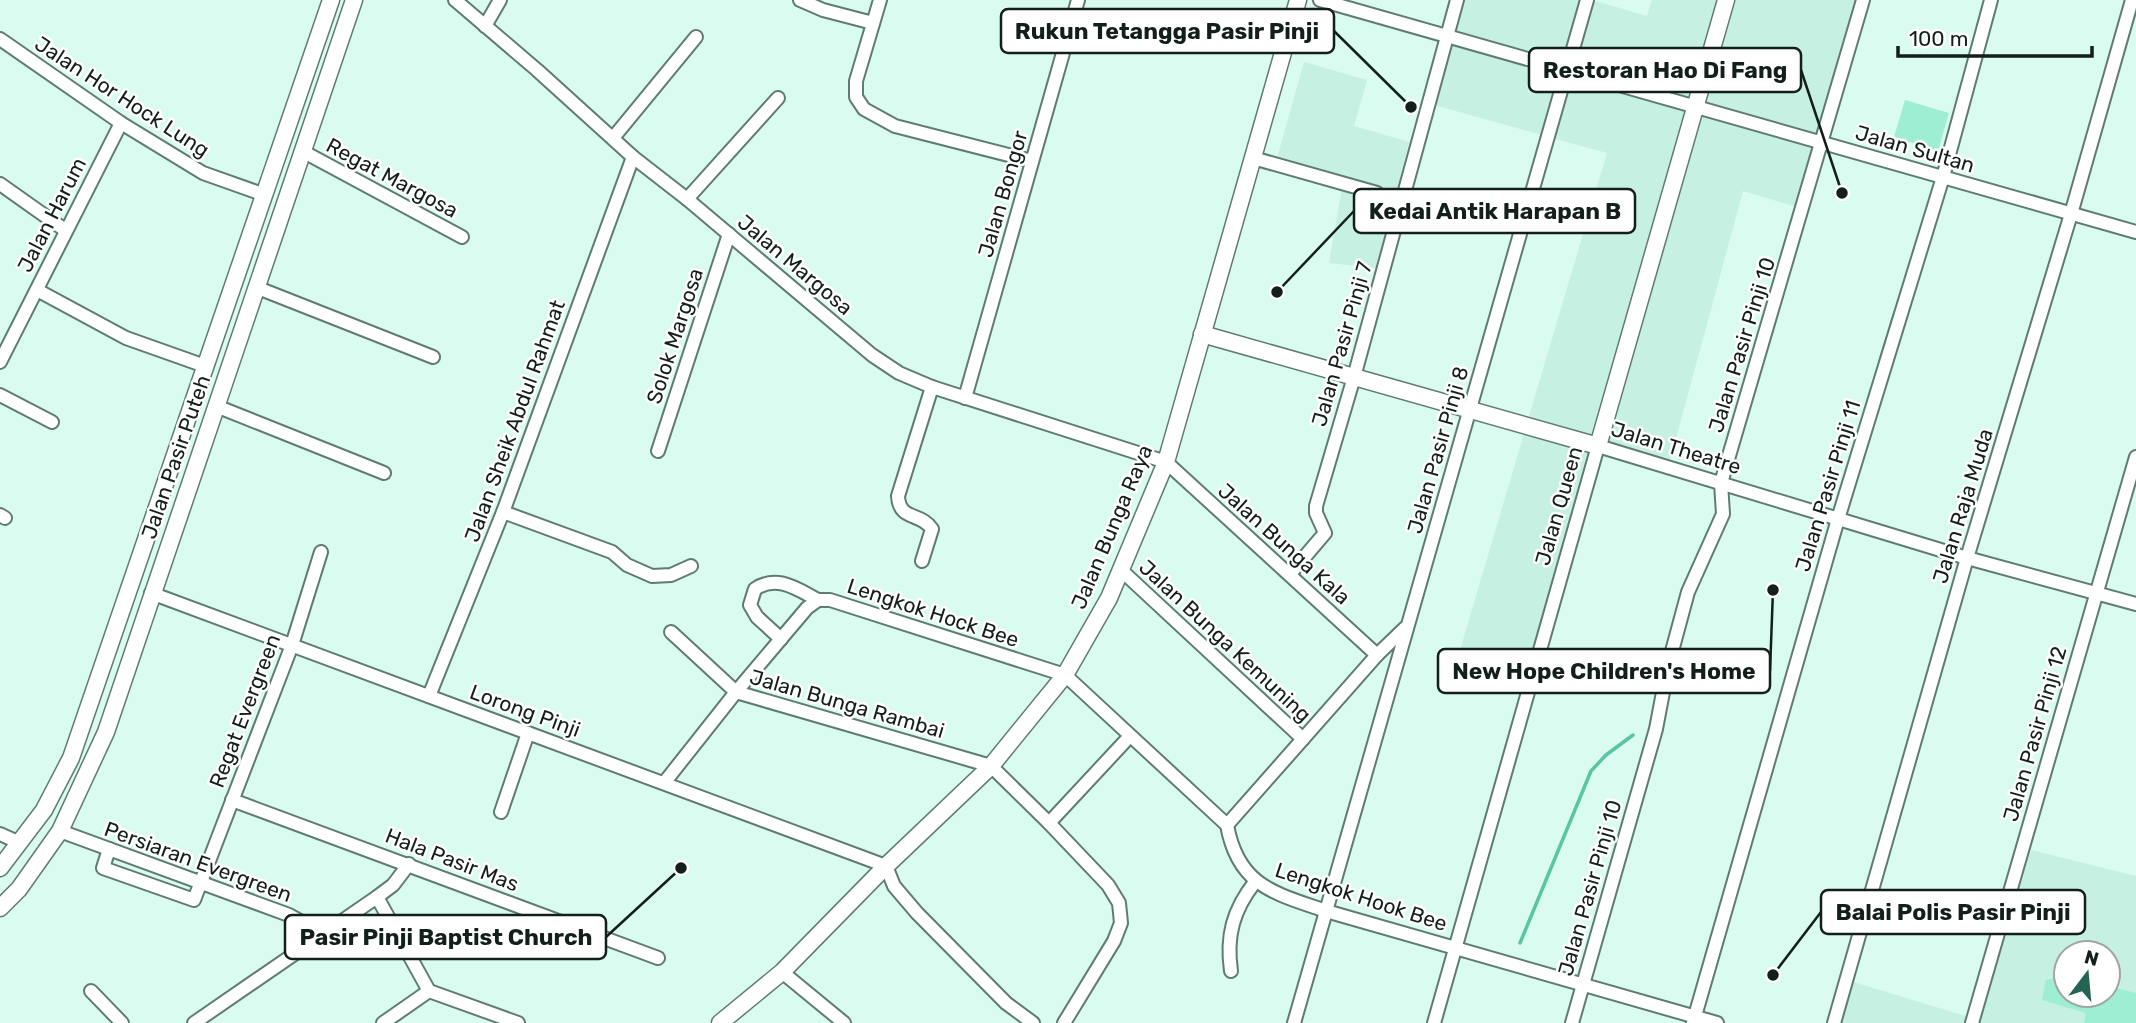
<svg xmlns="http://www.w3.org/2000/svg" width="2136" height="1023" viewBox="0 0 2136 1023" font-family="Rubik,sans-serif">
<style>
.built{fill:#c6f0e1;fill-rule:evenodd}
.green{fill:#9eeed3}
.lines{fill:none;stroke-linecap:round;stroke-linejoin:round}
.stream{stroke:#59c5a5;stroke-width:3.5}
.minor-casing{stroke:#5f7c72;stroke-width:16}
.major-casing{stroke:#5f7c72;stroke-width:19}
.minor{stroke:#fff;stroke-width:12}
.major{stroke:#fff;stroke-width:16}
.labels{text-anchor:middle;stroke-width:5;stroke-linejoin:round;paint-order:stroke}
.street-label{font-size:21px;fill:#131f1b;stroke:#fff}
.leader{fill:none;stroke:#131f1b;stroke-width:2.5}
.callout-dot{fill:#131f1b;stroke:#fff;stroke-width:2.5}
.callout{fill:#fff;stroke:#131f1b;stroke-width:2.5}
.callout-label{font-size:23px;text-anchor:middle;font-weight:bold;fill:#131f1b}
</style>
<rect width="100%" height="100%" fill="#dafbef"/>
<g class="built">
<polygon points="1457,0 1592,0 1647,16 1652,0 1862,0 1803,209 1743,191 1668,468 1597,444 1532,671 1460,650 1607,153 1427,103"/>
<polygon points="1304,62 1367,80 1354,126 1409,142 1377,268 1329,263 1343,182 1276,162"/>
<path d="M2031,850l105,26v147h-157zM2066,953h42v42h-42z"/>
<polygon points="1847,980 1972,1018 1971,1023 1834,1023"/>
</g>
<g class="green">
<polygon points="1905,100 1949,113 1938,151 1894,137"/>
<polygon points="2065,976 2066,995 2108,995 2108,986 2136,993 2136,1023 2084,1023 2086,1013 2042,1000 2046,980"/>
</g>
<g class="lines">
<g class="stream">
<polyline points="1880,361 1895,312"/>
<polyline points="1520,943 1591,771 1606,755 1633,735"/>
</g>
<defs>
<g id="minor">
<polyline points="455,0 537,70 633,157 687,199 872,355 899,373 932,387 1166,462 1377,655"/>
<polyline points="800,0 823,10 873,23"/>
<polyline points="880,0 856,81 856,97 864,109 895,126 1032,161"/>
<polyline points="1320,0 2136,232"/>
<polyline points="485,26 500,0"/>
<polyline points="0,39 121,123 203,173 265,195"/>
<polyline points="613,138 696,37"/>
<polyline points="304,152 462,237"/>
<polyline points="1253,158 1377,193"/>
<polyline points="0,184 65,230"/>
<polyline points="687,199 778,98"/>
<polyline points="258,288 433,357"/>
<polyline points="37,290 126,338 205,366"/>
<polyline points="0,362 121,123"/>
<polyline points="0,395 52,422"/>
<polyline points="965,398 1078,0"/>
<polyline points="216,406 384,473"/>
<polyline points="658,451 729,234"/>
<polyline points="503,512 612,552 627,565 652,576 671,575 691,566"/>
<polyline points="0,515 5,518"/>
<path d="M922,561l10,-32c-11,-17 -33,-8 -34,-33l34,-109"/>
<polyline points="1121,570 1303,739"/>
<polyline points="1290,574 1325,533 1316,513 1316,506 1354,377 1457,0"/>
<polyline points="151,593 886,866 894,886 917,913 1006,1003 1033,1023"/>
<polyline points="671,632 736,692 991,766 1049,823 1108,885 1119,903 1121,923 1114,941 1064,1023"/>
<path d="M781,639l-24,-22 -7,-12 5,-16c22,-15 42,0 63,11"/>
<polyline points="429,696 503,512 633,157"/>
<path d="M664,783l72,-91 71,-84 11,-8h12l235,75 162,150c11,61 47,68 99,86l391,112"/>
<polyline points="232,800 658,958"/>
<polyline points="501,812 528,733"/>
<polyline points="1049,823 1130,736"/>
<polyline points="1227,825 1377,655 1405,628"/>
<polyline points="60,831 289,915 300,921 316,939"/>
<polyline points="0,834 20,843"/>
<polyline points="109,849 103,868 194,900 292,645 321,552"/>
<polyline points="377,897 429,991"/>
<path d="M1231,971c-5,-35 2,-61 24,-89"/>
<polyline points="782,972 844,1023"/>
<polyline points="91,991 122,1023"/>
<polyline points="194,1023 377,897 393,885 409,864"/>
<polyline points="383,1023 429,991 518,1023"/>
<polyline points="1294,1023 1587,0"/>
<polyline points="1434,1023 1598,446 1967,558 2136,604"/>
<polyline points="1572,1023 1656,729 1668,666 1688,592 1723,514 1721,483 1863,0"/>
<polyline points="1693,1023 1838,519 1943,177 1991,0"/>
<polyline points="1834,1023 1967,558 2071,214 2132,0"/>
<polyline points="1972,1023 2136,457"/>
</g>
<g id="major">
<polyline points="1202,334 1598,446 1726,0"/>
<polyline points="0,868 44,810 71,758 331,0"/>
<polyline points="0,908 19,889 60,831 106,732 354,0"/>
<polyline points="720,1023 782,972 886,866 991,766 1065,675 1109,598 1166,462 1298,0"/>
</g>
</defs>
<use href="#minor" class="minor-casing"/>
<use href="#major" class="major-casing"/>
<use href="#minor" class="minor"/>
<use href="#major" class="major"/>
</g>
<g class="labels">
<g class="street-label">
<text transform="translate(122 97) rotate(33)" y="7">Jalan Hor Hock Lung</text>
<text transform="translate(1915 149) rotate(16)" y="7">Jalan Sultan</text>
<text transform="translate(392 178) rotate(28)" y="7">Regat Margosa</text>
<text transform="translate(1003 194) rotate(-74)" y="7">Jalan Bongor</text>
<text transform="translate(52 215) rotate(-63)" y="7">Jalan Harum</text>
<text transform="translate(795 265) rotate(40)" y="7">Jalan Margosa</text>
<text transform="translate(675 336) rotate(-72)" y="7">Solok Margosa</text>
<text transform="translate(1342 344) rotate(-74)" y="7">Jalan Pasir Pinji 7</text>
<text transform="translate(1742 345) rotate(-73)" y="7">Jalan Pasir Pinji 10</text>
<text transform="translate(515 421) rotate(-70)" y="7">Jalan Sheik Abdul Rahmat</text>
<text transform="translate(1676 448) rotate(17)" y="7">Jalan Theatre</text>
<text transform="translate(1438 450) rotate(-74)" y="7">Jalan Pasir Pinji 8</text>
<text transform="translate(176 457) rotate(-71)" y="7">Jalan Pasir Puteh</text>
<text transform="translate(1828 486) rotate(-73)" y="7">Jalan Pasir Pinji 11</text>
<text transform="translate(1559 506) rotate(-74)" y="7">Jalan Queen</text>
<text transform="translate(1963 506) rotate(-73)" y="7">Jalan Raja Muda</text>
<text transform="translate(1112 527) rotate(-67)" y="7">Jalan Bunga Raya</text>
<text transform="translate(1284 544) rotate(42)" y="7">Jalan Bunga Kala</text>
<text transform="translate(933 613) rotate(18)" y="7">Lengkok Hock Bee</text>
<text transform="translate(1225 641) rotate(43)" y="7">Jalan Bunga Kemuning</text>
<text transform="translate(847 704) rotate(16)" y="7">Jalan Bunga Rambai</text>
<text transform="translate(245 711) rotate(-69)" y="7">Regat Evergreen</text>
<text transform="translate(525 711) rotate(20)" y="7">Lorong Pinji</text>
<text transform="translate(2035 734) rotate(-74)" y="7">Jalan Pasir Pinji 12</text>
<text transform="translate(452 860) rotate(21)" y="7">Hala Pasir Mas</text>
<text transform="translate(198 862) rotate(20)" y="7">Persiaran Evergreen</text>
<text transform="translate(1590 888) rotate(-74)" y="7">Jalan Pasir Pinji 10</text>
<text transform="translate(1361 897) rotate(18)" y="7">Lengkok Hook Bee</text>
</g>
</g>
<path class="leader" d="M1411 107L1334 31M1842 193L1801 70M1277 292L1354 211M1773 590L1770 671M1773 975L1821 912M681 868L606 937"/>
<g class="callout-dot">
<circle cx="1411" cy="107" r="7"/>
<circle cx="1842" cy="193" r="7"/>
<circle cx="1277" cy="292" r="7"/>
<circle cx="1773" cy="590" r="7"/>
<circle cx="1773" cy="975" r="7"/>
<circle cx="681" cy="868" r="7"/>
</g>
<g class="callout">
<rect x="1001" y="9" width="333" height="44" rx="7"/>
<rect x="1529" y="48" width="272" height="44" rx="7"/>
<rect x="1354" y="189" width="281" height="44" rx="7"/>
<rect x="1438" y="649" width="332" height="44" rx="7"/>
<rect x="1821" y="890" width="264" height="44" rx="7"/>
<rect x="285" y="915" width="321" height="44" rx="7"/>
</g>
<g class="callout-label">
<text x="1167" y="39">Rukun Tetangga Pasir Pinji</text>
<text x="1665" y="78">Restoran Hao Di Fang</text>
<text x="1495" y="219">Kedai Antik Harapan B</text>
<text x="1604" y="679">New Hope Children's Home</text>
<text x="1953" y="920">Balai Polis Pasir Pinji</text>
<text x="446" y="945">Pasir Pinji Baptist Church</text>
</g>
<g transform="translate(2087 974) rotate(16)"><circle r="33" fill="#ffffff" stroke="#a1a5a4" stroke-width="2"/>
<path d="M0-5L12 26L0 18L-12 26Z" fill="#236452"/>
<text y="-10" font-size="19" font-weight="bold" text-anchor="middle" fill="#131f1b">N</text>
</g>
<path d="M1898 46v10h194v-10" fill="none" stroke="#131f1b" stroke-width="3.5"/>
<text x="1909" y="46" font-size="21" fill="#131f1b" stroke="#ffffff" stroke-width="5" paint-order="stroke">100 m</text>
</svg>
